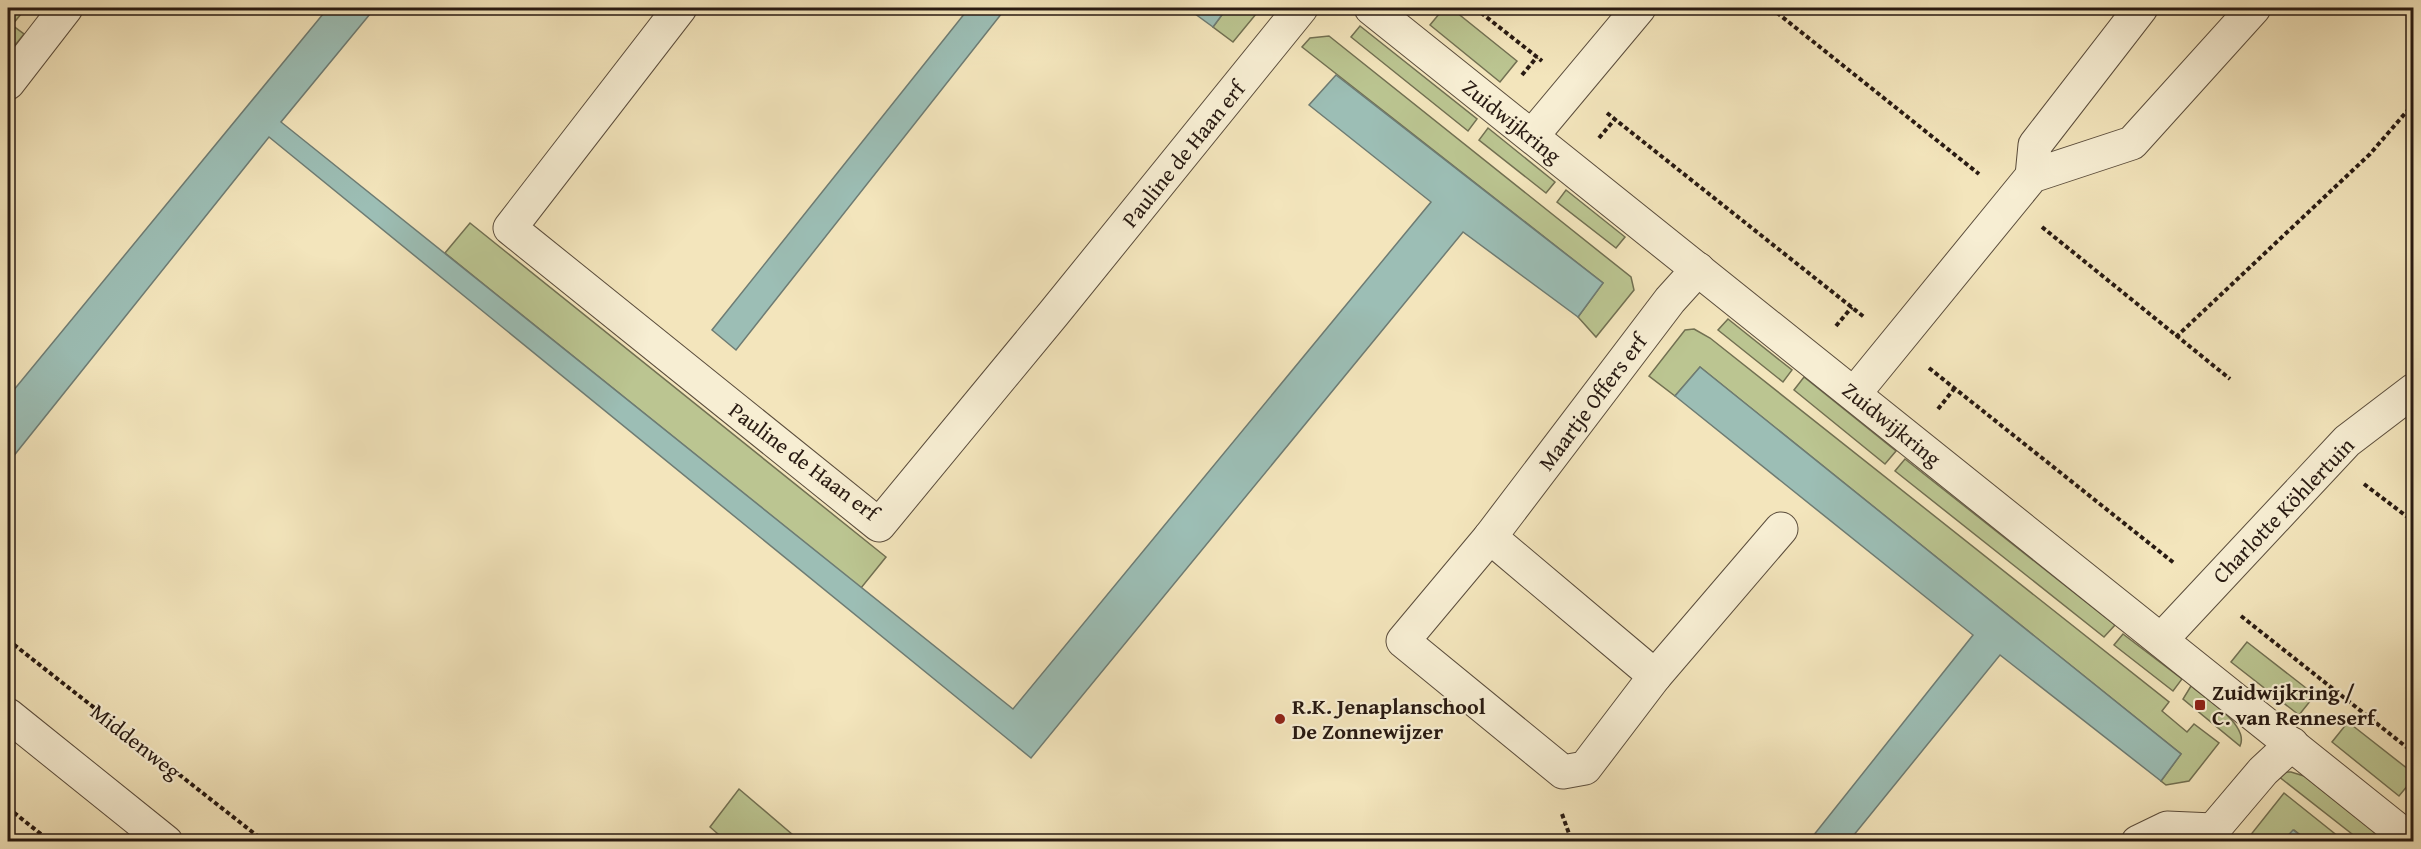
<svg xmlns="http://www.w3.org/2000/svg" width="2421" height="849" viewBox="0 0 2421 849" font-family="'Gentium Book Plus',serif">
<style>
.green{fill:#bbc591;stroke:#727052;stroke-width:1.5}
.water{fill:#9cbeb5;stroke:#6e7c74;stroke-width:1.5}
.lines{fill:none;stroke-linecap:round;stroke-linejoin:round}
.street-casing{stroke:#5b4d3c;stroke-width:35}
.path{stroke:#281a12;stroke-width:4;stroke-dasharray:4.5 3;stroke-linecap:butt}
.street{stroke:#f7eed3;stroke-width:33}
.poi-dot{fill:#8f2418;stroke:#f7eed3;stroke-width:2}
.labels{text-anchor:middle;stroke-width:4.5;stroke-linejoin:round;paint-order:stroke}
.street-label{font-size:22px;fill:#281a12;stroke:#f7eed3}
.poi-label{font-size:22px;font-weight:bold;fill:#281a12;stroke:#f7eed3;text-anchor:start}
</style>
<rect width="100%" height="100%" fill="#f3e5bc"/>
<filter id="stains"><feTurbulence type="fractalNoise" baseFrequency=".00333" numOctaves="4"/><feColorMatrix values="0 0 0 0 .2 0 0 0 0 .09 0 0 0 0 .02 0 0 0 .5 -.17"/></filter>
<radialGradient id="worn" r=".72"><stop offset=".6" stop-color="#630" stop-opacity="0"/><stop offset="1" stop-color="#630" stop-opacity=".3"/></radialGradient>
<g class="green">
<polygon points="8,8 26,8 12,25 24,34 8,54"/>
<polygon points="1227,8 1261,8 1233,42 1213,27"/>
<polygon points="1444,8 1451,8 1517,61 1500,82 1430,25"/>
<polygon points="1360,26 1477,119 1468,131 1351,37"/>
<polygon points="1329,36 1631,277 1634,290 1596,337 1578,317 1603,283 1302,47 1310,38"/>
<polygon points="1488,128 1555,182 1546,193 1479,140"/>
<polygon points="1566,190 1625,237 1616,248 1557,202"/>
<polygon points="470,223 886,557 861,588 445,253"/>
<polygon points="1728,319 1792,370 1783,382 1718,330"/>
<polygon points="1694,329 1710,338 2169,702 2162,711 2187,732 2194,724 2219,743 2189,781 2166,785 2161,781 2181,754 1700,367 1675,396 1649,376 1685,330"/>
<polygon points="1804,377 1896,451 1885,464 1794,390"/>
<polygon points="1905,459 2115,625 2104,637 1895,471"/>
<polygon points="2123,634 2182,679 2173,691 2114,645"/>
<polygon points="2247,642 2315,695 2299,715 2231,662"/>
<path d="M2191,686c14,12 59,39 49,60l-57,-47z"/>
<polygon points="2348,722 2413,773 2413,779 2399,796 2332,742"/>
<polygon points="2282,772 2291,772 2304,776 2386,841 2361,841 2278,776"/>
<polygon points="739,789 800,841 726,841 710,827"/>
<polygon points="2284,793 2344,841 2308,841 2294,830 2283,841 2248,842 2249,837"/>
</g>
<g class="water">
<polygon points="328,8 375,8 281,122 1013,709 1431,202 1309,105 1336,75 1603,283 1578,317 1463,232 1031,758 269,137 8,463 8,397"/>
<polygon points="969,8 1006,8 736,350 712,330"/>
<polygon points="1187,8 1227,8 1213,27"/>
<polygon points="1700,367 2181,754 2161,781 2000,655 1849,841 1809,841 1973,635 1675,396"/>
<polygon points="2293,830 2308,841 2283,841"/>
</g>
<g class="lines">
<defs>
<g id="street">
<polyline points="680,8 510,228 879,525 1054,313 1301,8"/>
<polyline points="1371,8 2413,842"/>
<polyline points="8,83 66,8"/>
<polyline points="1532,136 1639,8"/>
<polyline points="2032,176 2035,145 2141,8"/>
<polyline points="1698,269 1670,300 1490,537 1403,641 1563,772 1585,768 1655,676 1781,529"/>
<polyline points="1854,394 2032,176 2132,143 2254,8"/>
<polyline points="1490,537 1655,676"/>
<polyline points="2161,640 2347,441 2414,390"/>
<polyline points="8,715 166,842"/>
<polyline points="2213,830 2263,771 2292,744"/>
<polyline points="2138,842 2167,828 2213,830"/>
</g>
</defs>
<use href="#street" class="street-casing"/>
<g class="path">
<polyline points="1475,8 1542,61"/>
<polyline points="1771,8 1979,174"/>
<polyline points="1522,75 1537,57"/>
<polyline points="1607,113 1864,317"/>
<polyline points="1599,138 1615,119"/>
<polyline points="2042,227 2230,379"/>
<polyline points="1836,326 1852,307"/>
<polyline points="2176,337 2370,154 2414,103"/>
<polyline points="1929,368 2174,563"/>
<polyline points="1938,409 1954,389"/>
<polyline points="2364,484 2414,522"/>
<polyline points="2241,616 2414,753"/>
<polyline points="8,640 265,842"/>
<polyline points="8,808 51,842"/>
<polyline points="1562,814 1572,842"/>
</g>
<use href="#street" class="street"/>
</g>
<g class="poi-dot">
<rect x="2194" y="699" width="12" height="12" rx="3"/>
<circle cx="1280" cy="719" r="6"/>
</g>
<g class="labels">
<g class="street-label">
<text transform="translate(1512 121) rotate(39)" y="8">Zuidwijkring</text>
<text transform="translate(1183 154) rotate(-51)" y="8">Pauline de Haan erf</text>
<text transform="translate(1592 402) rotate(-53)" y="8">Maartje Offers erf</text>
<text transform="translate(1892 424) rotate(39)" y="8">Zuidwijkring</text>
<text transform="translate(804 461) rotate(37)" y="8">Pauline de Haan erf</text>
<text transform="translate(2283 510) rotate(-46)" y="8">Charlotte Köhlertuin</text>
<text transform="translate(136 741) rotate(38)" y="8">Middenweg</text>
</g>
<g class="poi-label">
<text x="2212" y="700">Zuidwijkring /<tspan x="2212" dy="25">C. van Renneserf</tspan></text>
<text x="1292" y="714">R.K. Jenaplanschool<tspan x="1292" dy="25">De Zonnewijzer</tspan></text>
</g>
</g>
<rect width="2421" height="849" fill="none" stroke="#f3e5bc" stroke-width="30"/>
<rect x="9" y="9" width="2403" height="831" fill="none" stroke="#281a12" stroke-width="3"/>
<rect x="15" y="15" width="2391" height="819" fill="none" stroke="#281a12" stroke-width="1.5"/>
<rect width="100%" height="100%" filter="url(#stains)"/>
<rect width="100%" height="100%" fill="url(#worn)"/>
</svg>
